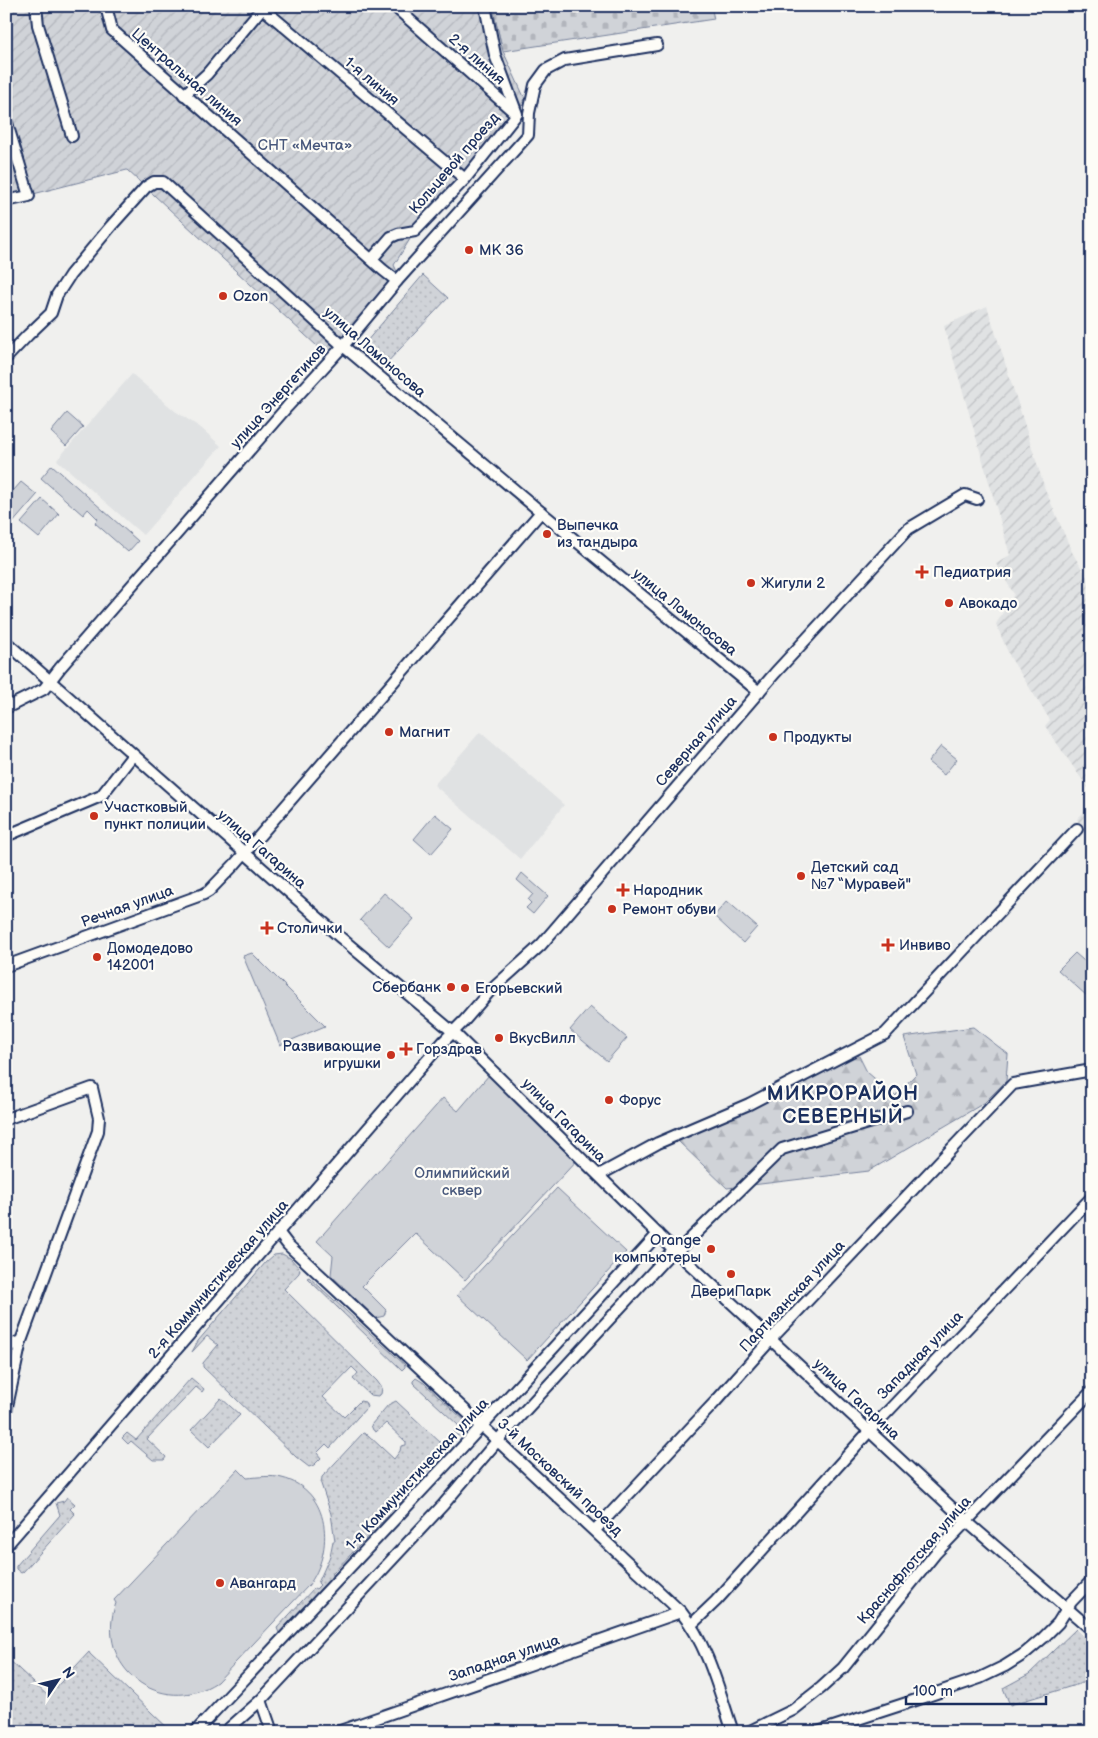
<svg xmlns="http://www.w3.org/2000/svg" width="1098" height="1738" viewBox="0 0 1098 1738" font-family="'Balsamiq Sans',sans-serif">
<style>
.built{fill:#e0e2e3}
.industrial{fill:url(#industrial-furrows)}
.grass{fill:url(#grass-dots);stroke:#76819b}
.forest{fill:url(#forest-firs);stroke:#76819b}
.cemetery{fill:url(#cemetery-stones);stroke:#76819b}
.park{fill:#d0d3d8;stroke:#76819b}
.garden{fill:url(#garden-furrows);stroke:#76819b}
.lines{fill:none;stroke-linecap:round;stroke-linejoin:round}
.minor-casing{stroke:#1b2f5e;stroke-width:14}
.minor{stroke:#fdfcf7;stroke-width:10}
.poi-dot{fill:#c8321e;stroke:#fdfcf7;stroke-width:2}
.labels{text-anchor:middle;stroke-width:4.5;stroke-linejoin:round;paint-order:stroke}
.street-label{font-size:15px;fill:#1b2f5e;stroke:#fdfcf7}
.park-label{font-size:15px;fill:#48587c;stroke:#fdfcf7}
.poi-label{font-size:15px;fill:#1b2f5e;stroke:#fdfcf7;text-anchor:start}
.district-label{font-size:20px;font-weight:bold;letter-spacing:1px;fill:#1b2f5e;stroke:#fdfcf7}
</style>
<defs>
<pattern id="industrial-furrows" width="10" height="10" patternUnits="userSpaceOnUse" patternTransform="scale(1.25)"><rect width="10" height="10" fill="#e0e2e3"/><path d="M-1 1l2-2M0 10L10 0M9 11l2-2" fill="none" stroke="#c0c2c5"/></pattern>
<pattern id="grass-dots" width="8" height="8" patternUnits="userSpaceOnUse" patternTransform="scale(1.25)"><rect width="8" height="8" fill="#d0d3d8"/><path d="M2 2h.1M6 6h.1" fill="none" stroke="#b2b5bc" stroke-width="1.8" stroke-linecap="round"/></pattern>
<pattern id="forest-firs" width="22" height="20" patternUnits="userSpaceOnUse" patternTransform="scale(1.25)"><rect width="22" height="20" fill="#d0d3d8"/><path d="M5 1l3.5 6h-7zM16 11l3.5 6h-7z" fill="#b2b5bc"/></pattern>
<pattern id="cemetery-stones" width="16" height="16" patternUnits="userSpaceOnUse" patternTransform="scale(1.25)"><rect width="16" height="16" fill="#d0d3d8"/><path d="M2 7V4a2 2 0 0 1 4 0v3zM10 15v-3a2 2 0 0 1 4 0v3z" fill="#b2b5bc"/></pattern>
<pattern id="garden-furrows" width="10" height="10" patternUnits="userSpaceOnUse" patternTransform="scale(1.25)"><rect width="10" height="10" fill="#d0d3d8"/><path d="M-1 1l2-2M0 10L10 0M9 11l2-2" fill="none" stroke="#b2b5bc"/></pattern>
</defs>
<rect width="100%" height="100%" fill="#f0f0ee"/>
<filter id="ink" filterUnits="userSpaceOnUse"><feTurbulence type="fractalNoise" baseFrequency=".02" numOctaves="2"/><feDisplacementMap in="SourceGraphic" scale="10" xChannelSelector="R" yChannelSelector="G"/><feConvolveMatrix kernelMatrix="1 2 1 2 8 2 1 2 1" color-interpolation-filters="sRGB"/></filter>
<g filter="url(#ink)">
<g class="built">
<polygon points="132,374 175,411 201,428 221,446 143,535 57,460"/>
<polygon points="480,732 564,805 520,859 434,785"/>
</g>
<g class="industrial">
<polygon points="987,306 1045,489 1072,552 1092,586 1092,657 1086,661 1092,670 1092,794 1045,726 1050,720 1010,657 996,624 1014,594 996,564 1010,555 944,326"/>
<polygon points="1092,804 1092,848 1077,819"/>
</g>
<g class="grass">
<polygon points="423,275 448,298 382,368 360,349"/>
<polygon points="282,1254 290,1258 300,1269 299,1273 284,1289 377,1381 382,1388 381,1394 378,1396 370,1395 353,1379 358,1373 352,1367 323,1397 344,1417 360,1401 365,1402 367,1407 330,1448 326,1444 317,1453 321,1458 314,1465 309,1467 296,1457 203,1367 203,1363 218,1345 207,1336 192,1352 198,1341 266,1262 274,1255"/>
<polygon points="309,1277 405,1365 405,1367 402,1370 307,1278"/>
<polygon points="191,1378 204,1389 202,1392 196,1387 147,1439 166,1457 164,1460 153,1460 131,1441 128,1444 122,1438 127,1433 136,1440"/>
<path d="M416,1378l8,5 42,39 2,7 -3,7c-5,1 -9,0 -11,-4l5,-5 -1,-2 -45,-42v-2z"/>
<polygon points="221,1398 240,1415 209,1447 191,1430"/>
<polygon points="396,1401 442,1444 448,1438 450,1439 453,1448 332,1574 331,1578 279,1633 277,1628 314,1588 316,1589 320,1585 318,1583 330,1556 333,1541 335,1541 331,1514 321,1484 322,1477 363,1433 368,1435 394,1459 400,1451 401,1446 406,1445 406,1442 386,1423 376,1432 373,1430 371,1425 388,1405"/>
<polygon points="67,1497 75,1504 70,1509 75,1514 23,1572 21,1573 16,1569 16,1566 60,1515 56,1503 64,1501"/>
<polygon points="1076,1629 1092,1645 1092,1680 1010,1705 1003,1688 1029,1674"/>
<polygon points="89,1652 90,1654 172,1732 6,1732 6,1657 48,1696"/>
</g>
<polygon class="forest" points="973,1027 1008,1054 1006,1081 984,1103 869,1171 727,1188 678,1141 858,1054 867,1072 895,1096 916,1074 904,1037"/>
<polygon class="cemetery" points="492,6 711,6 714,19 503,51"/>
<g class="park">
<polygon points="67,413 83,427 66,446 51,432"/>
<polygon points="52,465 138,541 128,552 95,523 98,519 88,509 83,515 41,478"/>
<polygon points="21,482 37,495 11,525 6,521 6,499"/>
<polygon points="42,499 59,514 39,538 21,523"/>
<polygon points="941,746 957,759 944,775 928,762"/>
<polygon points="435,814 453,829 431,854 414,839"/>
<polygon points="522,873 548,896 533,914 526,908 531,903 528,900 533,894 517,880"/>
<polygon points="384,893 414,919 389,947 360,920"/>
<polygon points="727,901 757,927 743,943 714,916"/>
<polygon points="252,953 325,1026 280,1045 243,956"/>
<polygon points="1075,953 1092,968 1092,991 1087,996 1058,970"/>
<polygon points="590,1007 627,1038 607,1061 570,1030"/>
<polygon points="489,1075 580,1157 465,1280 415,1233 362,1286 386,1310 384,1316 376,1318 331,1275 333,1256 317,1241 443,1098 458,1111"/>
<polygon points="557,1188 626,1252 527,1360 457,1295"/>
<path d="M238,1469l9,9c12,-1 24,-3 35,0 49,12 53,73 26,108l-91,96c-56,37 -124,-15 -101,-79l-2,-3z"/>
</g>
<polygon class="garden" points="6,6 492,6 503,51 525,99 517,114 415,231 394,265 401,280 331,359 127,170 6,201"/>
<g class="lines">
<defs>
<g id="minor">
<polyline points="36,6 38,25 72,136"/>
<polyline points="106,6 112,30 383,270 397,281"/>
<polyline points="260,6 465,179"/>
<polyline points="394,6 515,113"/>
<polyline points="184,95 207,74 262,8"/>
<polyline points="6,120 29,196 6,201"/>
<polyline points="372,259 391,237 398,234 415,231 465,179 517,114 495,55 485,6"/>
<polyline points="6,358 28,335 51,313 57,295 70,275 111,226 146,187 154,182 163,182 343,346 541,512 759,692"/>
<polyline points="6,642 341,938 453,1032 665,1241 966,1521 1092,1630"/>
<polyline points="6,708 44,689 60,668 287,407 343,346 397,281 528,135 529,113 535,85 546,70 565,60 657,45"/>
<polyline points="6,836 101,796 133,755"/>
<polyline points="6,966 204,894 209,891 235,864 541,512"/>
<polyline points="6,1119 92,1088 99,1118 98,1131 21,1341 6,1411"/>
<polyline points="599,1175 658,1143 749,1104 885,1034 1077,829"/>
<path d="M278,1232l10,13 393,367c27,33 38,79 52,120"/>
<polyline points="6,1347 21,1341"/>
<polyline points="595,1530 716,1401 775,1335 1013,1084 1092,1070"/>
<polyline points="6,1546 443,1042 464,1021 489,992 541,945 775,673 908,529 965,495 977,499"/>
<polyline points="692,1624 716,1601 874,1426 1092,1197"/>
<polyline points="261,1700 272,1732"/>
<polyline points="195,1732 456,1454 658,1234"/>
<polyline points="225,1732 261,1700 443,1505 498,1440 674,1249 681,1248 782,1149 907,1111"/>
<polyline points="337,1732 681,1612"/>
<polyline points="748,1732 793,1710 821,1688 843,1668 935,1554 1092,1391"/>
<polyline points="818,1732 916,1700 980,1678 1005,1666 1024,1654 1043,1638 1058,1623 1071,1602 1092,1580"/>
</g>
</defs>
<use href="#minor" class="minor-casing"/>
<use href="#minor" class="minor"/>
</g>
</g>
<g class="poi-dot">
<circle cx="469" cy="250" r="5"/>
<circle cx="223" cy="296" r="5"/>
<circle cx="547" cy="534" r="5"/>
<path d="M919.5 564.5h5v5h5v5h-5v5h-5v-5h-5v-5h5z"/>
<circle cx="751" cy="583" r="5"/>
<circle cx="949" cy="603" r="5"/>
<circle cx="389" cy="732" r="5"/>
<circle cx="773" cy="737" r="5"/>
<circle cx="94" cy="816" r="5"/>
<circle cx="801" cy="876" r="5"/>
<path d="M620.5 882.5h5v5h5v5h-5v5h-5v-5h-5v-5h5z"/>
<circle cx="612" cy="909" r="5"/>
<path d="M264.5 920.5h5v5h5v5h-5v5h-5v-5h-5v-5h5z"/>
<path d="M885.5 937.5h5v5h5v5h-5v5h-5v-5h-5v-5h5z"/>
<circle cx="97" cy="957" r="5"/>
<circle cx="451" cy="987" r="5"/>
<circle cx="465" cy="988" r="5"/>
<circle cx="499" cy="1038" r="5"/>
<path d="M403.5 1041.5h5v5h5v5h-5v5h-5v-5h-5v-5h5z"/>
<circle cx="391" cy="1055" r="5"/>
<circle cx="609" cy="1100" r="5"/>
<circle cx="711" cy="1249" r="5"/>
<circle cx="731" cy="1274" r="5"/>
<circle cx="220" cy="1583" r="5"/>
</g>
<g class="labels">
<g class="street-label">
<text transform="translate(477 59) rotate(41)" y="5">2-я линия</text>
<text transform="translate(187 77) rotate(41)" y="5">Центральная линия</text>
<text transform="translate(372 81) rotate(40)" y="5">1-я линия</text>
<text transform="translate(454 163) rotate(-49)" y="5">Кольцевой проезд</text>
<text transform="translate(375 352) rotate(41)" y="5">улица Ломоносова</text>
<text transform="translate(278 396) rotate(-48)" y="5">улица Энергетиков</text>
<text transform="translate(685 612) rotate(39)" y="5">улица Ломоносова</text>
<text transform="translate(696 741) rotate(-49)" y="5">Северная улица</text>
<text transform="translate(262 849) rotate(41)" y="5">улица Гагарина</text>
<text transform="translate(127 906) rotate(-20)" y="5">Речная улица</text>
<text transform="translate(564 1120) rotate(45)" y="5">улица Гагарина</text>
<text transform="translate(218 1279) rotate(-49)" y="5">2-я Коммунистическая улица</text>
<text transform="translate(792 1296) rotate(-47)" y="5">Партизанская улица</text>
<text transform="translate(920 1355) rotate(-46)" y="5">Западная улица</text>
<text transform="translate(857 1399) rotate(43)" y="5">улица Гагарина</text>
<text transform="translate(417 1474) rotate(-47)" y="5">1-я Коммунистическая улица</text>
<text transform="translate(560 1477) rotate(43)" y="5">3-й Московский проезд</text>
<text transform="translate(914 1560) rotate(-49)" y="5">Краснофлотская улица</text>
<text transform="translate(504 1658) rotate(-19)" y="5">Западная улица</text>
</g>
<g class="park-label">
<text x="305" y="150">СНТ «Мечта»</text>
<text x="462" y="1178">Олимпийский<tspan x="462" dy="17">сквер</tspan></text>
</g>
<g class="poi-label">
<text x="479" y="255">МК 36</text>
<text x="233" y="301">Ozon</text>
<text x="557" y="530">Выпечка<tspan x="557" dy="17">из тандыра</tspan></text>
<text x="933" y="577">Педиатрия</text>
<text x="761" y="588">Жигули 2</text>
<text x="959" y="608">Авокадо</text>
<text x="399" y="737">Магнит</text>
<text x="783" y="742">Продукты</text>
<text x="104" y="812">Участковый<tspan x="104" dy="17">пункт полиции</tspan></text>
<text x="811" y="872">Детский сад<tspan x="811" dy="17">№7 “Муравей"</tspan></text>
<text x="633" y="895">Народник</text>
<text x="622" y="914">Ремонт обуви</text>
<text x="277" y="933">Столички</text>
<text x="899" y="950">Инвиво</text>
<text x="107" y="953">Домодедово<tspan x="107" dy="17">142001</tspan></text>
<text x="441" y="992" text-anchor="end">Сбербанк</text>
<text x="475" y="993">Егорьевский</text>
<text x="509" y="1043">ВкусВилл</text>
<text x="381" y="1051" text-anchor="end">Развивающие<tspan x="381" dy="17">игрушки</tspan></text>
<text x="416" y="1054">Горздрав</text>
<text x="619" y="1105">Форус</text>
<text x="701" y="1245" text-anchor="end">Orange<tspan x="701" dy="17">компьютеры</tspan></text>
<text x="731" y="1296" text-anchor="middle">ДвериПарк</text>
<text x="230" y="1588">Авангард</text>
</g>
<g class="district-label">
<text x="843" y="1100">МИКРОРАЙОН<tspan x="843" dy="23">СЕВЕРНЫЙ</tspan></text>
</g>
</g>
<rect width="1098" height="1738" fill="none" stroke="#fdfcf7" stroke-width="25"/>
<rect x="12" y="12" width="1073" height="1713" fill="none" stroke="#1b2f5e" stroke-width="2" filter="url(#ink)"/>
<g transform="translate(58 1680) rotate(55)" stroke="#fdfcf7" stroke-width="4" paint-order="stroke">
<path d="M0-4L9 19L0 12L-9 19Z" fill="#1b2f5e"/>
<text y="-8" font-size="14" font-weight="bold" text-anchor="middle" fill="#1b2f5e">N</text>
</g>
<path d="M906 1696v8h140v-8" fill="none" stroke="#1b2f5e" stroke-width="2.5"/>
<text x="913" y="1696" font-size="15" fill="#1b2f5e" stroke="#fdfcf7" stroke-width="4" paint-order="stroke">100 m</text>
</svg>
